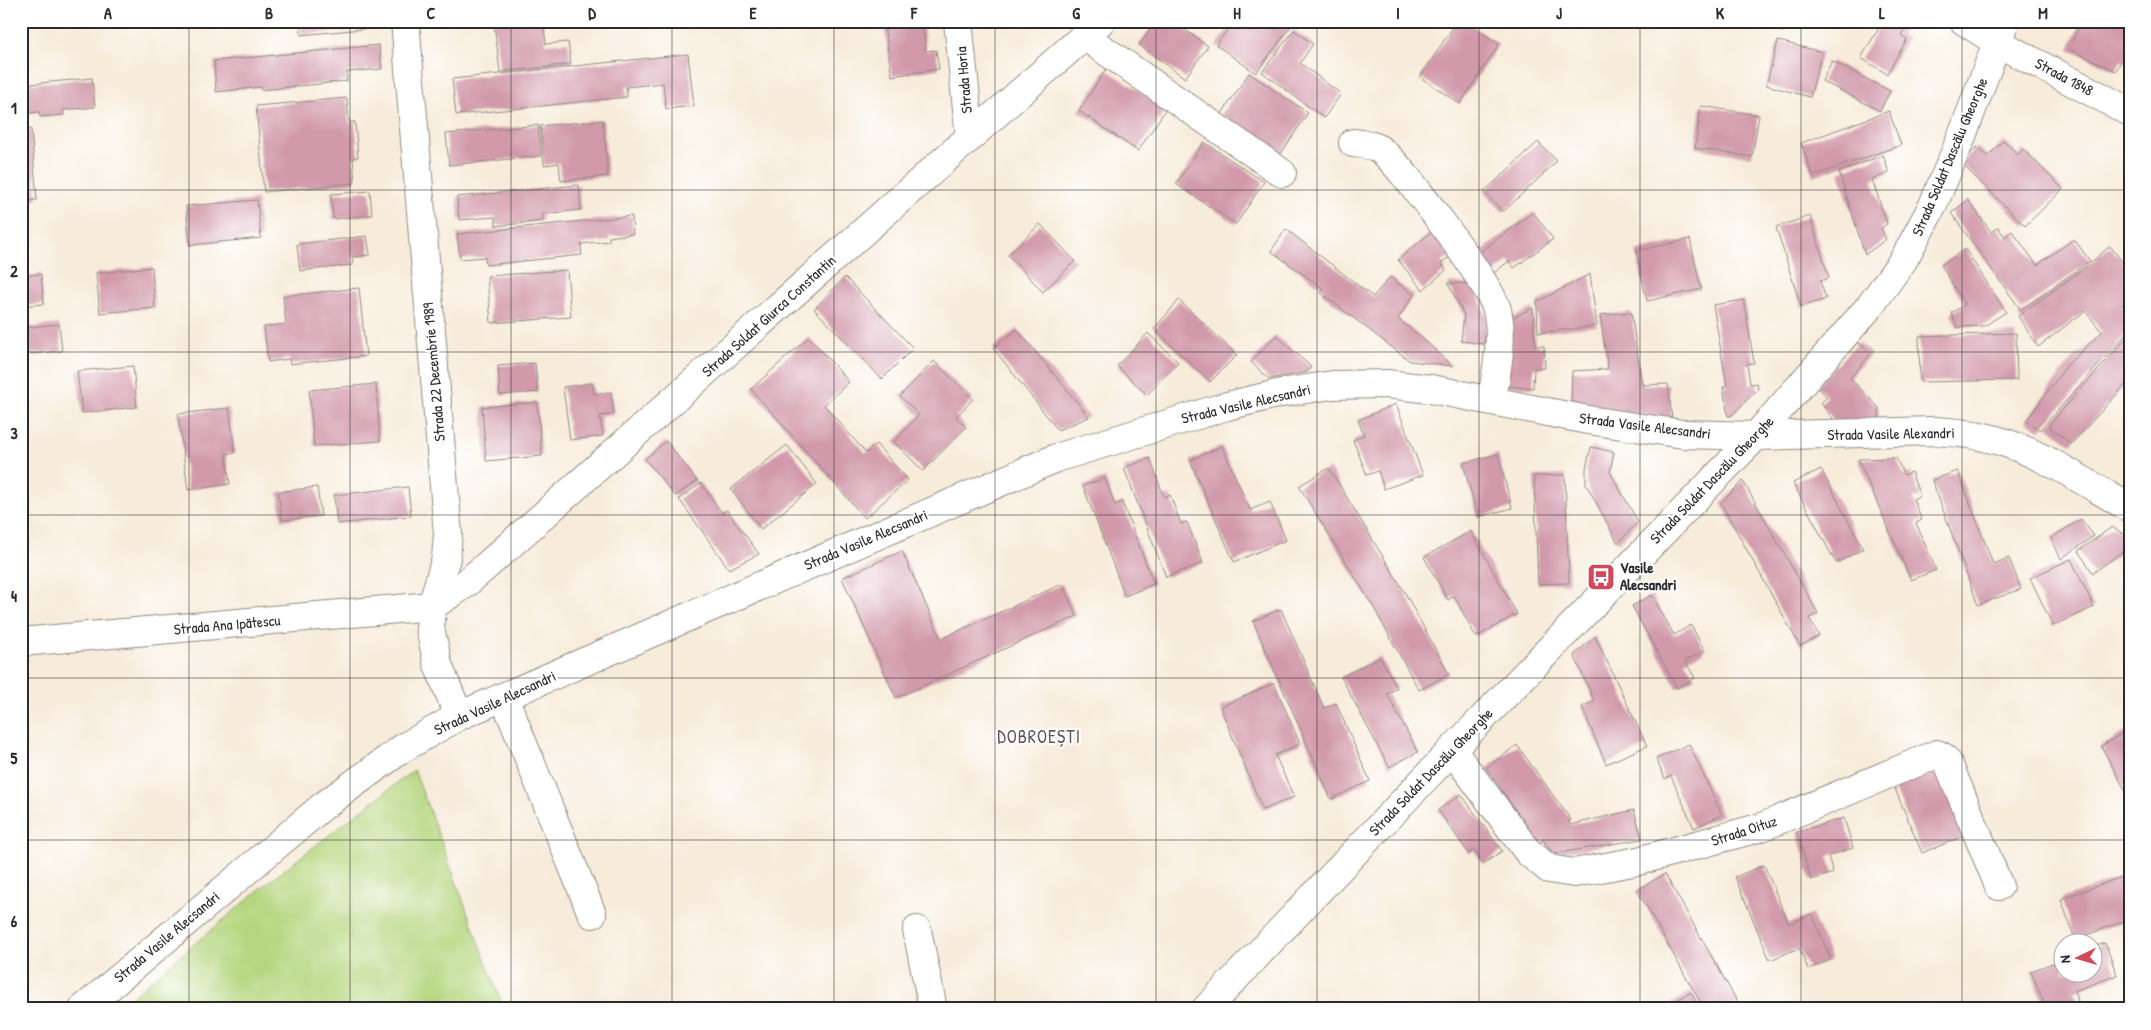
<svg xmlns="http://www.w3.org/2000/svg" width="2151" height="1030" viewBox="0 0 2151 1030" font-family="'Patrick Hand',sans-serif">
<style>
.green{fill:#b5d67e;stroke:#708054}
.building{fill:#d199aa}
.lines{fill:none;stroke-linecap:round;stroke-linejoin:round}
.minor-casing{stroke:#918b82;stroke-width:30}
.minor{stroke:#fff;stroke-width:28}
.grid{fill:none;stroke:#2b2b2b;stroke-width:1;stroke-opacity:0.55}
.labels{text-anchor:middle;stroke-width:4.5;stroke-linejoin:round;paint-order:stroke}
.street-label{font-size:15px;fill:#2b2b2b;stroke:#fff}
.poi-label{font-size:15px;font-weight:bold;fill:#2b2b2b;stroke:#fff;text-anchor:start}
.quarter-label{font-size:18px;letter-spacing:1px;fill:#655257;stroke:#fff}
.neatline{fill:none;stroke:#2b2b2b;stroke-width:2}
.grid-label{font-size:16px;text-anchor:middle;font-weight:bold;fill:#2b2b2b}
</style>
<rect width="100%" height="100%" fill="#fff"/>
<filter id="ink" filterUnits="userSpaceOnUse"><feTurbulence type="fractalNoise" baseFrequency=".02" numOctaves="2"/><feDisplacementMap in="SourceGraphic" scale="10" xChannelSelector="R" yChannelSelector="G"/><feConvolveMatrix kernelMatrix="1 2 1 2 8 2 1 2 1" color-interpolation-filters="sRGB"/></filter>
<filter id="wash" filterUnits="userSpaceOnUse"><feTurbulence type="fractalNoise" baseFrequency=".0096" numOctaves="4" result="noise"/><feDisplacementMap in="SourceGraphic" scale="20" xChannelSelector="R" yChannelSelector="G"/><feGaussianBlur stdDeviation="1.12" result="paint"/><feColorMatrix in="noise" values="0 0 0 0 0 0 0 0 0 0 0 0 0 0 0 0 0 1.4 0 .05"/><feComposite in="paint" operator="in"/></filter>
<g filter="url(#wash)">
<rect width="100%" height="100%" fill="#f7ebd9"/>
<polygon class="green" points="414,770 504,1009 117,1009 272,879"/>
<g id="blocks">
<g class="building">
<polygon points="300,21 382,21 382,27 301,35"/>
<polygon points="513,21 543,21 546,44 568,42 571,64 500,72 494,23"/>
<polygon points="911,21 922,21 926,51 936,50 939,69 892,76 884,25"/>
<polygon points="1156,21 1172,21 1208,46 1185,78 1139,45"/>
<polygon points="1234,21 1295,21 1256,73 1216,45"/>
<polygon points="1457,21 1465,21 1499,44 1460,104 1420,77"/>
<polygon points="1766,21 1789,21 1783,32"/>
<polygon points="1883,21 1910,21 1901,35 1907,39 1887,74 1861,58"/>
<polygon points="2081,21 2130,21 2130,53 2125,63 2121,61 2116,71 2069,49"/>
<polygon points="1294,30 1313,44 1300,63 1341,94 1324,118 1262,72"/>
<polygon points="1778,41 1822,52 1810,97 1766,85"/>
<polygon points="379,45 382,69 347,72 347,81 261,90 261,87 216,92 214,61"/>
<polygon points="688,54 694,106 666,109 663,83 626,87 627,97 456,115 452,79"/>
<polygon points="1832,61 1890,91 1880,111 1822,81"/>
<polygon points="1106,69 1166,109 1138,151 1079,111"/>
<polygon points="1249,73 1308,113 1280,155 1221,115"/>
<polygon points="92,78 95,107 63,110 64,115 40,117 39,112 21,114 21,85"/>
<polygon points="347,98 349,122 355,122 358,157 353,158 355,183 264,192 256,106"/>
<polygon points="1701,106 1759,115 1752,157 1695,148"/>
<polygon points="1889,111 1901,145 1813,176 1801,143"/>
<polygon points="603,120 608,176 561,181 559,163 544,165 540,126"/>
<polygon points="538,125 541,156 449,165 446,134"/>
<polygon points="21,129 31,129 37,200 21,201"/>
<polygon points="2004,140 2018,155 2023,149 2063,189 2025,226 1961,163 1977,147 1988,156"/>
<polygon points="1204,142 1264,182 1236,224 1176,184"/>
<polygon points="1538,142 1557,161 1503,212 1484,192"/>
<polygon points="1883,155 1889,173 1872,179 1887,224 1881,228 1886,239 1865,255 1839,172"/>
<polygon points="579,185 581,210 542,214 543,221 496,226 495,217 459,220 457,197"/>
<polygon points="370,191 372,215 333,219 331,194"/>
<polygon points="257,200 261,238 190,245 186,206"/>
<polygon points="1968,200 1991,232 1998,227 2005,237 2012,231 2037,265 2074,239 2090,261 2021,310 1951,213"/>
<polygon points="1533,212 1553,239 1514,268 1509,261 1490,276 1475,256"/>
<polygon points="632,216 633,234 609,237 609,241 581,244 582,255 486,265 485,257 460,259 457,234"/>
<polygon points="1810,216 1829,278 1820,281 1826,299 1801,307 1776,227"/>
<polygon points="1040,224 1075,261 1043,292 1008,255"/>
<polygon points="1286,229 1373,297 1390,277 1414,295 1398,319 1421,337 1452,366 1410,361 1321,293 1324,289 1271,251"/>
<polygon points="1431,232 1451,256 1441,263 1446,270 1423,290 1398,260"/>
<polygon points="367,236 370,255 352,257 353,265 300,271 297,244"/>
<polygon points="1690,239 1701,289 1647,301 1636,251"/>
<polygon points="2110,246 2130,272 2130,296 2122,304 2130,314 2130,330 2040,430 2026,421 2067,365 2102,332 2085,311 2038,347 2018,316 2087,266"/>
<polygon points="1965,249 2006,312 1984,326 1957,327 1951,313 1965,305 1941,265"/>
<polygon points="152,267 155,308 100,313 96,273"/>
<polygon points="567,270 571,317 491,323 487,276"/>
<polygon points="41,274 44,304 21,306 21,276"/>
<polygon points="1590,274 1597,326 1538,333 1537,302"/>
<polygon points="845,277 913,348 882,379 814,309"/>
<polygon points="1448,283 1473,284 1487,317 1484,344 1461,341 1464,315"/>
<polygon points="359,288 366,356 290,364 289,359 268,362 264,327 286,324 283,296"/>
<polygon points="1179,300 1237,355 1210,382 1154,329"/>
<polygon points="1744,300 1754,363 1747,364 1750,384 1757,383 1758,389 1732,415 1728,416 1723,387 1727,386 1713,305"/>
<polygon points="1533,308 1535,346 1544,346 1545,368 1534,368 1533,388 1506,386 1509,319"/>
<polygon points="1631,312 1642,385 1668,384 1672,419 1571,406 1572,371 1608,369 1600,315"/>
<polygon points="59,324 62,351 21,355 21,328"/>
<polygon points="1017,329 1089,417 1058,430 993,348"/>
<polygon points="1148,333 1178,362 1147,395 1117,366"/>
<polygon points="2016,333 2017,380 1920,382 1919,336"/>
<polygon points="2130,334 2130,380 2071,444 2048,426"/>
<polygon points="1276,335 1311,367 1307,372 1269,379 1251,362"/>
<polygon points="809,337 849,382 824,405 866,453 876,444 908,480 865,518 751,389"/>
<polygon points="1858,342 1871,354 1850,378 1879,408 1879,419 1836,423 1821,403 1827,397 1817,386"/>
<polygon points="934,361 973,399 956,417 966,427 923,471 894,442 919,415 900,396"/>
<polygon points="535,363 538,392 500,395 498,366"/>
<polygon points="133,366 137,407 82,413 77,371"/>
<polygon points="592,383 594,394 611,392 614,414 600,416 603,436 570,440 563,387"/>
<polygon points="376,384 380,441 314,446 309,390"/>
<polygon points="537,402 542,456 486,461 482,407"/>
<polygon points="1396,404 1423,475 1384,489 1378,471 1367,475 1353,440 1364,435 1358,420"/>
<polygon points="229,408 235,453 226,454 230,484 188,490 178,414"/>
<polygon points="666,441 697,481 675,496 645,459"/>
<polygon points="787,445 817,484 761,529 731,489"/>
<polygon points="1222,446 1250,510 1270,502 1286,540 1234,562 1190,460"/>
<polygon points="1591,447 1614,452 1610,472 1638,522 1618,543 1586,484 1586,468"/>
<polygon points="1498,454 1512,508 1478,517 1463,463"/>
<polygon points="1150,458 1164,497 1170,495 1181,524 1187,522 1203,563 1166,577 1124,468"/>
<polygon points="1896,458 1904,475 1911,472 1920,496 1913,499 1922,520 1916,523 1936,570 1911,580 1858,459"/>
<polygon points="1329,468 1404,591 1449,674 1419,690 1374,608 1299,486"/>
<polygon points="1821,469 1863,549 1836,563 1793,483"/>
<polygon points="1958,471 1993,564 2009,558 2021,589 1978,605 1932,480"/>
<polygon points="1565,475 1569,583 1538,584 1534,476"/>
<polygon points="1105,478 1115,505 1122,502 1154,584 1125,596 1083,486"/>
<polygon points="1743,481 1818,613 1809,618 1819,636 1800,646 1721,503"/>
<polygon points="701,483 722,513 727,510 759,554 729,569 679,499"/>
<polygon points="317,487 321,516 282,520 278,492"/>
<polygon points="408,487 411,516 337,524 334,495"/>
<polygon points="2081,519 2094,536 2061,559 2051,538"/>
<polygon points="2112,527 2130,538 2130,546 2093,573 2078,551"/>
<polygon points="1471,531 1517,614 1476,637 1454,596 1448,600 1424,557"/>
<polygon points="902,551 941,639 1062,584 1077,616 896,698 842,578"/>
<polygon points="2071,559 2094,607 2053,626 2030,578"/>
<polygon points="1652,595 1674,635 1691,625 1705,651 1685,661 1695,678 1677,688 1632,606"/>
<polygon points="1281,609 1324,708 1336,703 1370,781 1331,799 1253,621"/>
<polygon points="1595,636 1647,746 1606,764 1582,707 1594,701 1574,655"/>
<polygon points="1380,657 1397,688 1387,694 1418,752 1389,767 1341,677"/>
<polygon points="1274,683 1300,744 1275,755 1294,797 1263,810 1220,707"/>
<polygon points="2130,729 2130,792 2127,793 2101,746"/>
<polygon points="1689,744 1722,815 1694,828 1671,776 1665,779 1656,759"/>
<polygon points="1517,745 1571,820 1568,822 1570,825 1634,810 1642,839 1553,854 1543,840 1539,843 1486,768"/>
<polygon points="1937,766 1966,835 1922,853 1893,784"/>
<polygon points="1461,794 1502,851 1483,864 1474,850 1469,854 1438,810"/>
<polygon points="1844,818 1853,848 1828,856 1833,873 1811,880 1797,832"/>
<polygon points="1764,865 1789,924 1812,914 1831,960 1808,969 1799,948 1770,960 1735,877"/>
<polygon points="1665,874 1738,1003 1732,1006 1733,1009 1704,1009 1637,890"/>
<polygon points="2130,874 2130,919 2075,939 2061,899"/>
<polygon points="2105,943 2117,975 2074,991 2081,1009 2032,1009 2044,1004 2031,971 2064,959 2064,972 2094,972 2094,947"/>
<polygon points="1691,992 1700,1009 1662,1009"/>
</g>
</g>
</g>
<g filter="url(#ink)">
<use href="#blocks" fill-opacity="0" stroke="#918b82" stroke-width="1"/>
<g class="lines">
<defs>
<g id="minor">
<polyline points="405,21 448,534 446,558 432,606 430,628 438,665 459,716"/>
<polyline points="958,21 970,138"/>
<polyline points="1964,21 1998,43 2130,112"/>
<polyline points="1084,36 1282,173"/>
<path d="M1353,143c9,1 18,1 26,6 20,12 113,138 118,161 7,29 -1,62 -5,90"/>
<polyline points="21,642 432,606 464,585 484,568 1101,21"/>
<polyline points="504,697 592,914"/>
<polyline points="1452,750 1528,852 1549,869 1574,873 1638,861 1762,827 1937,754 1943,757 1948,763 1999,886"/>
<polyline points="917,930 933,1009"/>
<path d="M83,1009l240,-203 80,-58 56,-32 597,-258 171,-52 54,-13 51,-8 55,-1 44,5 157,31 95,14 73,2 178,-5c17,1 34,2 50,6 50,10 101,46 146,71"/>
<polyline points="1206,1009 1452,750 1756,436 1870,306 1904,259 1933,205 1962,136 2005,21"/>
</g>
</defs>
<use href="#minor" class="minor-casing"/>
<use href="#minor" class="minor"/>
</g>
</g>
<path class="grid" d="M189,21v988M350,21v988M511,21v988M672,21v988M834,21v988M995,21v988M1156,21v988M1317,21v988M1479,21v988M1640,21v988M1801,21v988M1962,21v988M21,190h2109M21,352h2109M21,515h2109M21,678h2109M21,840h2109"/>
<defs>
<symbol id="bus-square" viewBox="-11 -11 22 22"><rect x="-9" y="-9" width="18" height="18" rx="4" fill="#d1495b" stroke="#fff"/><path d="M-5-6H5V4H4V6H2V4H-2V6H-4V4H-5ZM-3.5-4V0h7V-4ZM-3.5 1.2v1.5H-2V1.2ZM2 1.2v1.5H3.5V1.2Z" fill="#fff"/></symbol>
</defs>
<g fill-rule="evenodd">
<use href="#bus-square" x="1585" y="561" width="32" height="32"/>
</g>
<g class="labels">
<g class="street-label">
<text transform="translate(2064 77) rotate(28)" y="5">Strada 1848</text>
<text transform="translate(964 80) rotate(-95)" y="5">Strada Horia</text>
<text transform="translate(1950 157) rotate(-67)" y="5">Strada Soldat Dascălu Gheorghe</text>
<text transform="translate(769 316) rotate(-42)" y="5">Strada Soldat Giurca Constantin</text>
<text transform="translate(434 372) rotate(-95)" y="5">Strada 22 Decembrie 1989</text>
<text transform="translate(1246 404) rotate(-13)" y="5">Strada Vasile Alecsandri</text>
<text transform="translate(1645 426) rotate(7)" y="5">Strada Vasile Alecsandri</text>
<text transform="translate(1891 434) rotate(-1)" y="5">Strada Vasile Alexandri</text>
<text transform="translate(1712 480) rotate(-46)" y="5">Strada Soldat Dascălu Gheorghe</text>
<text transform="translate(866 540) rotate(-23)" y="5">Strada Vasile Alecsandri</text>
<text transform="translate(227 625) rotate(-5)" y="5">Strada Ana Ipătescu</text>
<text transform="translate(495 703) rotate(-25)" y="5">Strada Vasile Alecsandri</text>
<text transform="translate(1431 772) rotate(-46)" y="5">Strada Soldat Dascălu Gheorghe</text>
<text transform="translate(1744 831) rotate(-18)" y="5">Strada Oituz</text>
<text transform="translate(167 937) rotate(-40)" y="5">Strada Vasile Alecsandri</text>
</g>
<g class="poi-label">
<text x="1620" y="573">Vasile<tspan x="1620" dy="17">Alecsandri</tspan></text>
</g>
<g class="quarter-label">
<text x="1039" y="743">DOBROEȘTI</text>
</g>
</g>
<rect width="2151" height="1030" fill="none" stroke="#fff" stroke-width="55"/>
<g transform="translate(2078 958) rotate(265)"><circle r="24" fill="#ffffff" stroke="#aaaaaa"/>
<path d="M0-4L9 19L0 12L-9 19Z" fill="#d1495b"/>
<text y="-8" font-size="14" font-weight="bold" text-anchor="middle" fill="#2b2b2b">N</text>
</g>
<rect x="28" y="28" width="2096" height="974" class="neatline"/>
<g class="grid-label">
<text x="108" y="19">A</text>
<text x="269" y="19">B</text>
<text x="431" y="19">C</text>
<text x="592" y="19">D</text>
<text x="753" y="19">E</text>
<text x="914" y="19">F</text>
<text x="1076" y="19">G</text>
<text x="1237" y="19">H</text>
<text x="1398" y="19">I</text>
<text x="1559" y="19">J</text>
<text x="1720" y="19">K</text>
<text x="1882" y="19">L</text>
<text x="2043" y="19">M</text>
<text x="14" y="114">1</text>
<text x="14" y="277">2</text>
<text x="14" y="439">3</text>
<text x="14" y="602">4</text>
<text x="14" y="764">5</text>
<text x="14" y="927">6</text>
</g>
</svg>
